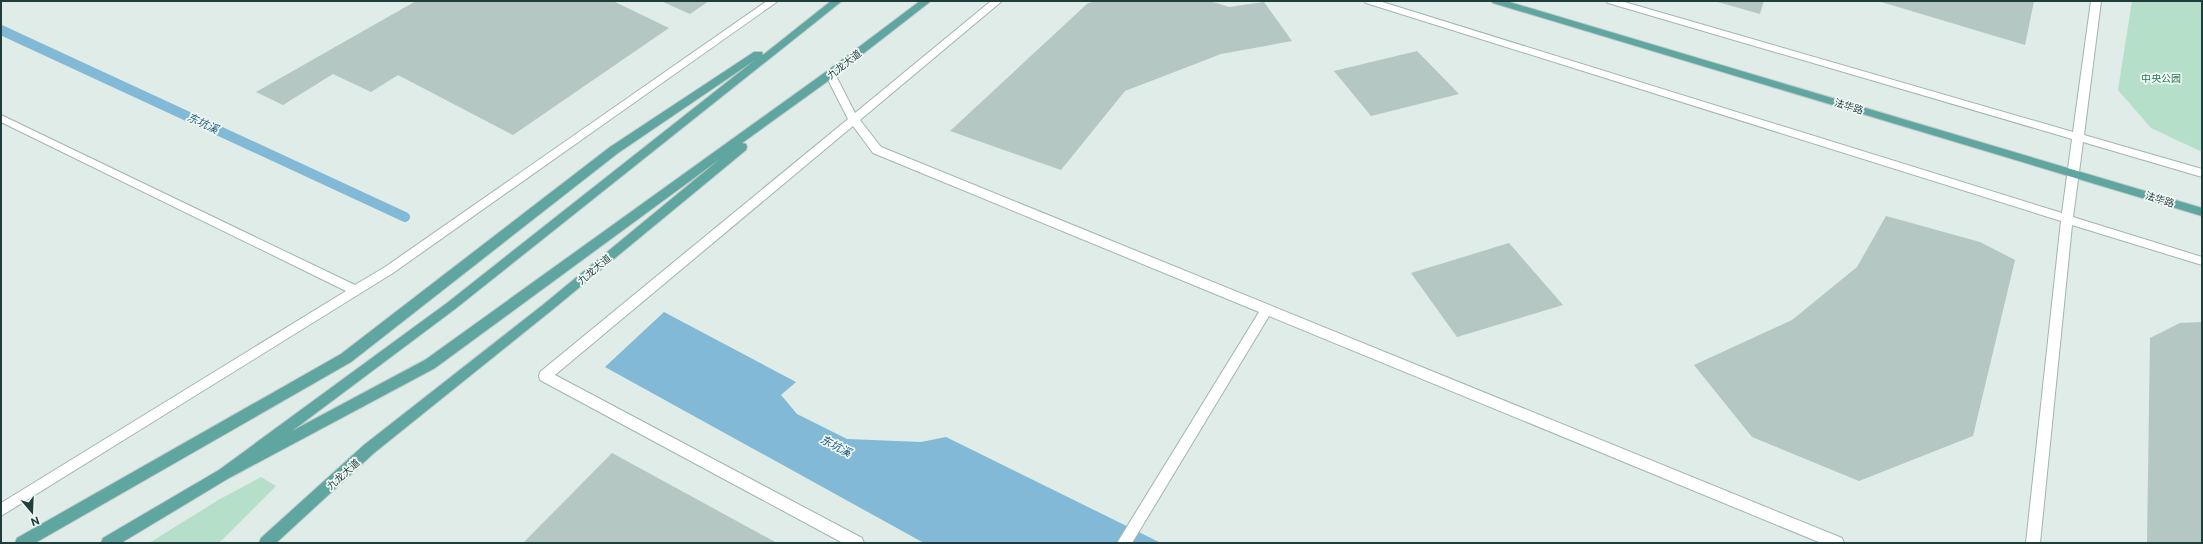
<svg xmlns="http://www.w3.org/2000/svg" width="2203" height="544" viewBox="0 0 2203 544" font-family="Commissioner,'Noto Sans SC',sans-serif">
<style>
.green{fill:#b6dfc9}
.water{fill:#81b9d6}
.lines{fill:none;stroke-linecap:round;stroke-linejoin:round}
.stream{stroke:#81b9d6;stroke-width:10}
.building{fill:#b4c7c2}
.minor-casing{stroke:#a2b4b1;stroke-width:2}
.major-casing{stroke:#c0c9c8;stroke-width:2}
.minor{fill:#fff;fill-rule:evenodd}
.major{fill:#5fa5a0;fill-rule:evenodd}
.labels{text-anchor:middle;stroke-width:3.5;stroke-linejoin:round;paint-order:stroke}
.street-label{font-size:10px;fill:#1f3d3b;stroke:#f0f8f5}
.park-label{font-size:10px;fill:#257754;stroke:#f0f8f5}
.water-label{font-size:11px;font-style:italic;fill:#14587e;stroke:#f0f8f5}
</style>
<rect width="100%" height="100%" fill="#dfece8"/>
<g class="green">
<polygon points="2132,1 2202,1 2202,152 2151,128 2118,90"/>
<polygon points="261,477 276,486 219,543 149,543 220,499"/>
</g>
<polygon class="water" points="664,312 796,382 781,395 797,414 847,439 921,442 946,437 1161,543 924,543 605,367"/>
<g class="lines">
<polyline class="stream" points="1,30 405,217"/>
</g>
<g class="building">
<polygon points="416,1 613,1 669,28 513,135 398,75 371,92 333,74 283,105 256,92"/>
<polygon points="661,1 709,1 690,14"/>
<polygon points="1097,1 1210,1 1229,7 1264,2 1292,41 1221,54 1125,91 1061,170 950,131 1088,3"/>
<polygon points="1714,1 1764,1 1760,14"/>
<polygon points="1878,1 2034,1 2025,45"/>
<polygon points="1417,51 1459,94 1371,116 1334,71"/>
<polygon points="1886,216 1980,242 2015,260 1973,436 1859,481 1752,437 1694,365 1792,320 1857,267"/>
<polygon points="1509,243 1563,305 1457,337 1411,273"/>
<polygon points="2202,322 2202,543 2147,543 2150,338 2180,323"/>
<polygon points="612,453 777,543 523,543"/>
</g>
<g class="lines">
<defs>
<g id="minor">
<polygon points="767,1 778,1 393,273 1,516 1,503 346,291 1,122 1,115 355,285 385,267"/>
<polygon points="991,1 1002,1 860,120 881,147 1842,538 1844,543 1821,543 1269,316 1132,543 1117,543 1259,312 873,153 853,126 555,375 862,538 864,543 843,543 540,380 539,376 540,372 848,119 825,74 826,72 834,72 855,113"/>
<polygon points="1364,1 1379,1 2062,213 2072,139 1608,3 1606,1 1621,1 2073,132 2091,1 2101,1 2084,135 2202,169 2202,177 2083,142 2073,217 2202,257 2202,265 2072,225 2040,543 2026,543 2061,221 1366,3"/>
</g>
<g id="major">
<polygon points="831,1 842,1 455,309 292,431 425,360 827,71 920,1 931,1 828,81 742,143 746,144 747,147 746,150 552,310 374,453 276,543 259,543 261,538 364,445 544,304 720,159 435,368 229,478 121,543 101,543 103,538 219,470 447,303 755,60 618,153 351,362 35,543 15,543 17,538 341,354 610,147 754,52 762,52 763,55"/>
<polygon points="1491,1 1506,1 2202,208 2202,216 1493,3"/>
</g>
</defs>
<use href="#minor" class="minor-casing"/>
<use href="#major" class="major-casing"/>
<use href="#minor" class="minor"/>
<use href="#major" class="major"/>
</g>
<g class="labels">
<g class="street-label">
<text transform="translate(844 64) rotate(-38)" y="4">九龙大道</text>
<text transform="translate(1849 106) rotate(17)" y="4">法华路</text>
<text transform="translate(2160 199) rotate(17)" y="4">法华路</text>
<text transform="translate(594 269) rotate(-40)" y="4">九龙大道</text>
<text transform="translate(343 474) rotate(-42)" y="4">九龙大道</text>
</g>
<g class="park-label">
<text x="2161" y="82">中央公园</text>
</g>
<g class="water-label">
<text transform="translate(203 123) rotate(25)" y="4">东坑溪</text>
<text transform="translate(836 446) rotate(27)" y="4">东坑溪</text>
</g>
</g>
<rect width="2203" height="544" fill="none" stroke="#1f3d3b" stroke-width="4"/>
<g transform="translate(32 512) rotate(161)" stroke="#f0f8f5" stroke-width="3" paint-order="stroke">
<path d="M0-3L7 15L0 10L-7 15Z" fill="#1f3d3b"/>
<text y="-6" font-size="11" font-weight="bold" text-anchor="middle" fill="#1f3d3b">N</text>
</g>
</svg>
